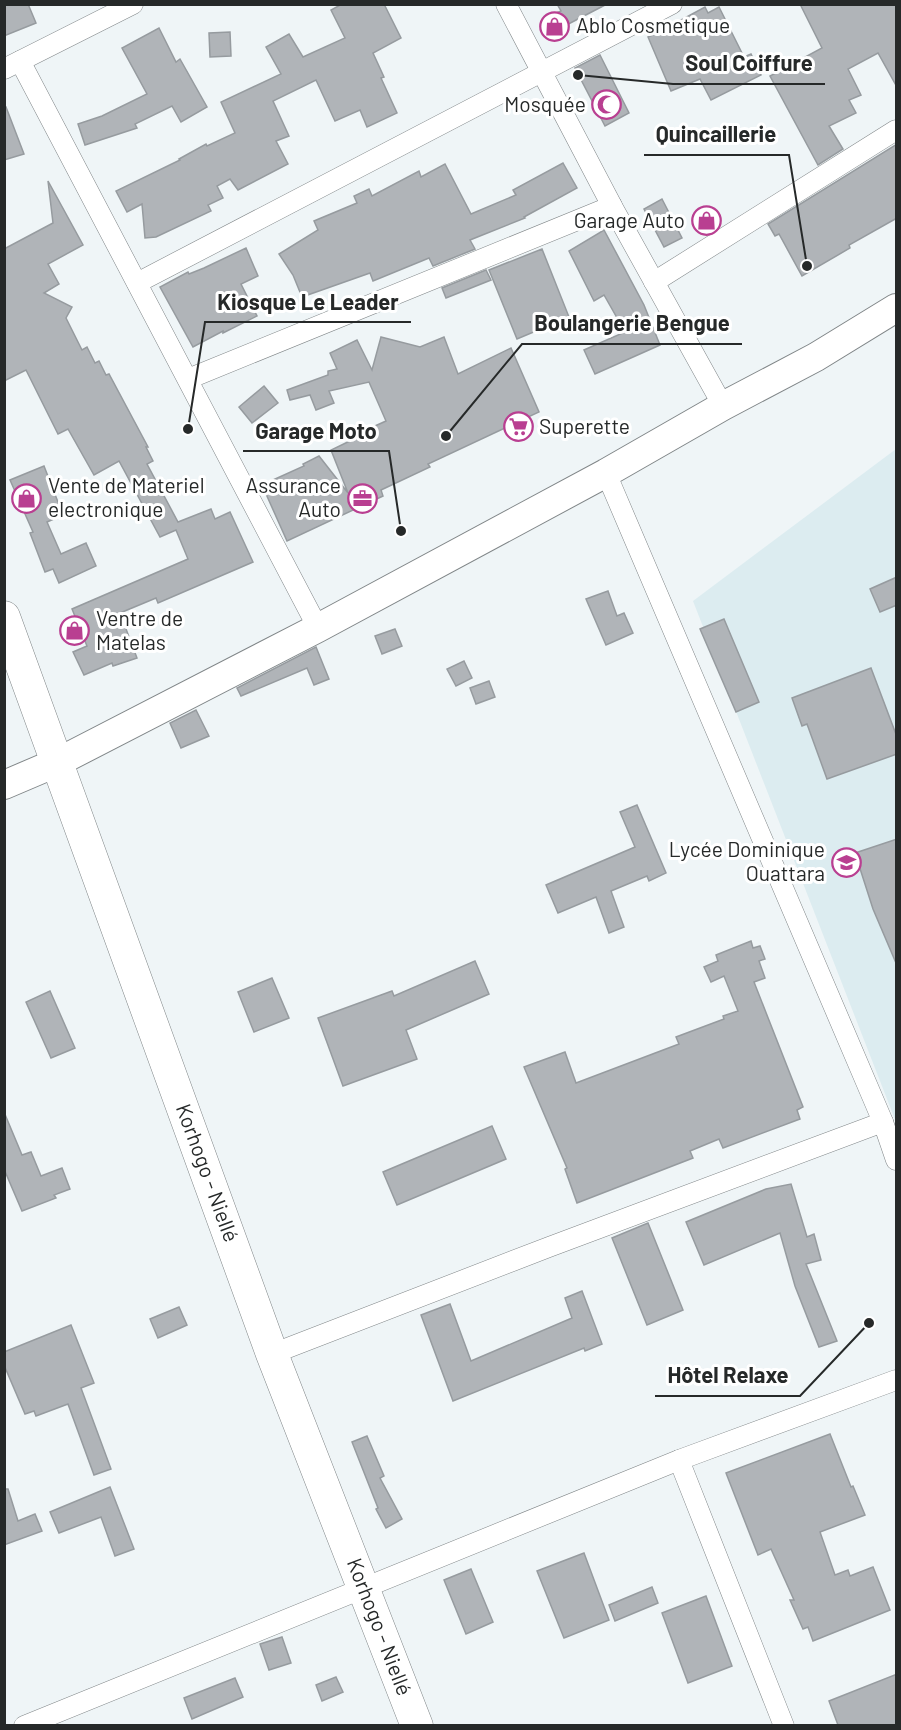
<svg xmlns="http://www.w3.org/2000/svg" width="901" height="1730" viewBox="0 0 901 1730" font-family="Barlow,sans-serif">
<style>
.built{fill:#dcecf0}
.building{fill:#b0b4b8;stroke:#969b9f;stroke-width:1.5}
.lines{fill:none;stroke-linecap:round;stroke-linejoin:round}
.street-casing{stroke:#808688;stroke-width:21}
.secondary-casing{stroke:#808688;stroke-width:30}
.primary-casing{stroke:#808688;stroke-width:33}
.street{stroke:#fff;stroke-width:20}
.secondary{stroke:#fff;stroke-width:28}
.primary{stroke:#fff;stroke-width:32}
.labels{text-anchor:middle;stroke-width:6;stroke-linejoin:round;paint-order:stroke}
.poi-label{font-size:21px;fill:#262929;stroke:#fff;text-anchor:start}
.street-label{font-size:21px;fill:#262929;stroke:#fff}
.leader{fill:none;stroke:#262929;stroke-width:2}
.callout-dot{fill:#262929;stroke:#fff;stroke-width:2}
.callout-label{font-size:22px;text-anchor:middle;font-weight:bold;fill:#262929;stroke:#fff;stroke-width:6;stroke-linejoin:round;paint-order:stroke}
</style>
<rect width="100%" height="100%" fill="#eff5f7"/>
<polygon class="built" points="896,449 896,1122 693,601"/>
<g class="building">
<polygon points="4,4 28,4 36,23 4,36"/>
<polygon points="342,4 384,4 401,38 373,53 384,77 381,78 397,113 367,127 360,110 335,121 316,80 273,101 289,136 276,141 288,164 238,190 230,179 217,186 223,198 208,205 211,211 156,237 145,238 142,204 127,212 116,191 180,160 179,159 206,144 207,146 235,133 221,102 281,74 266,47 289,34 303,57 345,38 331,10"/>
<polygon points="557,4 607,4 555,31 547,17 561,11"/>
<polygon points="800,4 897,4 897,87 878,53 848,69 861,95 849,100 856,113 829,126 843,149 818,165 770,76 822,48"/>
<polygon points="705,7 708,13 719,7 744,57 751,54 761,75 711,100 700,79 671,91 648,37 671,27 670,26"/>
<polygon points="159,28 176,62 180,59 207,107 181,122 172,106 135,124 137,128 85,145 78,124 102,116 147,94 122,48"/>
<polygon points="230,32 231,56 210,57 209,33"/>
<polygon points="600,55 629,113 605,126 575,68"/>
<polygon points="6,107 24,154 4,160 4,108"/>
<polygon points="897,144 897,218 849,245 850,248 802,276 779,234 775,236 768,224"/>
<polygon points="563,163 577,188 524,217 525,218 470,240 475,249 433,266 429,258 373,281 370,273 302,297 293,275 279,254 318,230 314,221 357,203 354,196 369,189 372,196 419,171 421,177 445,164 471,214 516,195 513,190"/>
<polygon points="48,181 83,245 48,264 59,284 44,293 72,307 66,318 82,350 87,347 95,363 99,361 106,375 109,374 148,447 146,447 153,461 147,464 178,522 211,509 215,519 230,512 253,562 158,603 156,598 120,613 137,658 113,666 112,663 84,675 73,652 87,646 72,609 188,559 176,530 160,537 119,461 94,475 68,429 58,434 26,370 4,381 4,249 53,223"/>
<polygon points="662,199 682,238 664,247 644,209"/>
<polygon points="604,230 644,305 660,345 595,374 584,350 625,332 604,295 594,301 569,251"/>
<polygon points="246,248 258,276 241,284 257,316 223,333 223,331 193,347 160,287 188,272 189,274 204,268"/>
<polygon points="542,249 569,317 517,339 489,270"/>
<polygon points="486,270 491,280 446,298 442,288"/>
<polygon points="381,337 420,347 444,337 458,374 511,348 539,412 428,464 430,467 381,490 383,496 287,541 262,485 304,466 303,464 319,456 348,493 331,450 356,438 355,435 386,421 369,382 329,391 334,403 316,410 310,395 290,400 287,390 328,375 328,371 337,369 330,353 357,340 372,370"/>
<polygon points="264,386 278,403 252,423 239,407"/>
<polygon points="44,466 63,515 47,522 61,554 86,543 96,566 59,583 53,569 45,572 30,533 33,532 10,480"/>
<polygon points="897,577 897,605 880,612 870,589"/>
<polygon points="608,591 617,616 624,613 633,633 606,645 586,599"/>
<polygon points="724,619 759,702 736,712 700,629"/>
<polygon points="395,629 402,646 382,654 375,636"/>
<polygon points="316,647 329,679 314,685 307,668 241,696 237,688"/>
<polygon points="464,661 472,678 456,686 447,669"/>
<polygon points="871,668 897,737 897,754 827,779 807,724 802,726 792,698"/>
<polygon points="489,681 495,697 476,704 470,688"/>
<polygon points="196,710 209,736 181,748 170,723"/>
<polygon points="637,805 666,873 649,881 647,876 611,891 624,927 609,933 596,897 558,913 546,885 635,847 620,812"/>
<polygon points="897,839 897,963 896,963 873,909 855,853"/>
<polygon points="751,941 753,948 760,946 765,959 759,961 765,978 754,982 803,1107 797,1110 800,1119 723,1148 719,1139 690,1151 693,1158 577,1203 565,1169 567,1168 524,1067 565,1052 576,1083 679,1044 676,1037 724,1019 723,1016 738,1011 724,976 711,982 704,967 718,961 716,955"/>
<polygon points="475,961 489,994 406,1030 417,1059 343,1086 318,1018 392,991 394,996"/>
<polygon points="272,978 289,1018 254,1032 238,992"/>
<polygon points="50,991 75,1048 51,1058 26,1002"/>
<polygon points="4,1112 22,1155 31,1152 41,1176 62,1168 70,1189 54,1195 56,1198 22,1211 4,1169"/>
<polygon points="492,1126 506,1159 397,1205 383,1172"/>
<polygon points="791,1184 807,1237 814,1234 821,1260 806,1264 837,1341 819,1347 795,1286 780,1233 704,1265 686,1222 766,1189"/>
<polygon points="648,1223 683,1310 647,1325 612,1238"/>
<polygon points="582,1291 602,1344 585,1351 584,1348 453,1401 421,1315 450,1304 471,1361 572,1318 565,1298"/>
<polygon points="179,1307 187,1325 158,1338 150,1319"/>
<polygon points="71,1325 94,1383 81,1388 111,1469 94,1475 68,1404 36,1416 34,1411 25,1414 4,1365 4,1352"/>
<polygon points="830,1434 851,1487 853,1486 865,1515 820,1532 835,1575 848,1570 850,1576 873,1567 890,1610 813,1641 808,1627 803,1629 790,1600 794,1600 771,1549 758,1555 726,1473"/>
<polygon points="367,1436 384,1476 380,1478 402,1519 386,1528 376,1509 378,1508 352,1442"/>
<polygon points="110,1487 134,1549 115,1556 101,1517 59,1533 50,1512"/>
<polygon points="4,1489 8,1489 18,1521 35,1514 42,1531 4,1545"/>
<polygon points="584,1553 609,1620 564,1638 537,1571"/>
<polygon points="471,1569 493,1622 466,1634 444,1580"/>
<polygon points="652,1587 658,1603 615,1621 609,1605"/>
<polygon points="706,1596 732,1666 688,1683 662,1613"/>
<polygon points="282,1637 291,1663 269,1670 260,1644"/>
<polygon points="897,1674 897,1725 838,1725 829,1701"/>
<polygon points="336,1677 343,1692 322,1701 316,1685"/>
<polygon points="235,1678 243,1697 192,1719 184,1698"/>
</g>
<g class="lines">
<defs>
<g id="street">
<polyline points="506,4 612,206 723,406"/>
<polyline points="20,61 318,628"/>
<polyline points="4,69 133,4"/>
<polyline points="654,282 896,130"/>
<polyline points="137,283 672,4"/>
<polyline points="188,379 612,206"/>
<polyline points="606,473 883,1122 896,1160"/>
<polyline points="272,1354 549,1247 883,1122"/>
<polyline points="679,1460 784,1726"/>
<polyline points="24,1726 679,1460 896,1380"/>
</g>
<polyline id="secondary" points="4,785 58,762 318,628 606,473 723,406 816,357 896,308"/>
<polyline id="primary" points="4,617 272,1354 417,1726"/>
</defs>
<use href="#street" class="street-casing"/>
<use href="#secondary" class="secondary-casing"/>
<use href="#primary" class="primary-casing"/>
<use href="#street" class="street"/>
<use href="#secondary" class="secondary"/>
<use href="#primary" class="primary"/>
</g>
<defs>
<symbol id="shop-ring" viewBox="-11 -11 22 22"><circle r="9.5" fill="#fff" stroke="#b93f91" stroke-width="1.5"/><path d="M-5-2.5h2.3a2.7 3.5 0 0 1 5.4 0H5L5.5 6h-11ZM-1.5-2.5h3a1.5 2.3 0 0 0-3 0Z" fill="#b93f91"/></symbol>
<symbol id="mosque-ring" viewBox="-11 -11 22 22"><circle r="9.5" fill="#fff" stroke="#b93f91" stroke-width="1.5"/><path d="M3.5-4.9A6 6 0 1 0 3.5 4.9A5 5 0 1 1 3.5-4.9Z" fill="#b93f91"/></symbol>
<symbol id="supermarket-ring" viewBox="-11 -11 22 22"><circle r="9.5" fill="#fff" stroke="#b93f91" stroke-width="1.5"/><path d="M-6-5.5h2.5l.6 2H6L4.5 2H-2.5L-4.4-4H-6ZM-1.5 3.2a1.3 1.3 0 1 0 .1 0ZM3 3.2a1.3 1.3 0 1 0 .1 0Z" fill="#b93f91"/></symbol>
<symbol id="office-ring" viewBox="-11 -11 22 22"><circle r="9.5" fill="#fff" stroke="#b93f91" stroke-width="1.5"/><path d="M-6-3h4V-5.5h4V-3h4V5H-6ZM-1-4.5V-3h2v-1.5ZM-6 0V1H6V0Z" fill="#b93f91"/></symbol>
<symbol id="school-ring" viewBox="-11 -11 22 22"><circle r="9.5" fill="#fff" stroke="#b93f91" stroke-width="1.5"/><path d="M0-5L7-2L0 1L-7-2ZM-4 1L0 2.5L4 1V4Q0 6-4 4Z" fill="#b93f91"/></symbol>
</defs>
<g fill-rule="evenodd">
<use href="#shop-ring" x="538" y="10" width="33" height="33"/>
<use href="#mosque-ring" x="590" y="88" width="33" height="33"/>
<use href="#shop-ring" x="690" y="204" width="33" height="33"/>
<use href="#supermarket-ring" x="502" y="410" width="33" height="33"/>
<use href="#shop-ring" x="10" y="482" width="33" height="33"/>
<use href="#office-ring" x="346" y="482" width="33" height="33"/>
<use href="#shop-ring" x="58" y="614" width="33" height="33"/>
<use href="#school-ring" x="830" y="846" width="33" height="33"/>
</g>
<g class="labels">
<g class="poi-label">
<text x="576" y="33">Ablo Cosmetique</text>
<text x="586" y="112" text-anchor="end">Mosquée</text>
<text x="685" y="228" text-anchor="end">Garage Auto</text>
<text x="539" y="434">Superette</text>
<text x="48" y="493">Vente de Materiel<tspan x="48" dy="24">electronique</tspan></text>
<text x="341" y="493" text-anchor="end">Assurance<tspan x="341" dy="24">Auto</tspan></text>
<text x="96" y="626">Ventre de<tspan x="96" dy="24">Matelas</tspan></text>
<text x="825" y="857" text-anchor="end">Lycée Dominique<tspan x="825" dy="24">Ouattara</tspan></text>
</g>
<g class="street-label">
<text transform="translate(207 1173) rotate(70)" y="7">Korhogo - Niellé</text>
<text transform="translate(379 1627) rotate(69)" y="7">Korhogo - Niellé</text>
</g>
</g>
<path class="leader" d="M578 75L673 84H825M807 266L789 155H644M188 429L205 322H411M446 436L522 344H742M401 531L389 451H243M869 1323L800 1396H655"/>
<g class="callout-dot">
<circle cx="578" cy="75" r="6"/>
<circle cx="807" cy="266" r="6"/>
<circle cx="188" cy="429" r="6"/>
<circle cx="446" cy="436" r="6"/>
<circle cx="401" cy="531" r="6"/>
<circle cx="869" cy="1323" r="6"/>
</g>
<g class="callout-label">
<text x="749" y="71">Soul Coiffure</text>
<text x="716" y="142">Quincaillerie</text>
<text x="308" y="310">Kiosque Le Leader</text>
<text x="632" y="331">Boulangerie Bengue</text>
<text x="316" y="439">Garage Moto</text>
<text x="728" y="1383">Hôtel Relaxe</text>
</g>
<rect width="901" height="1730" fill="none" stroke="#262929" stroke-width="12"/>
</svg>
